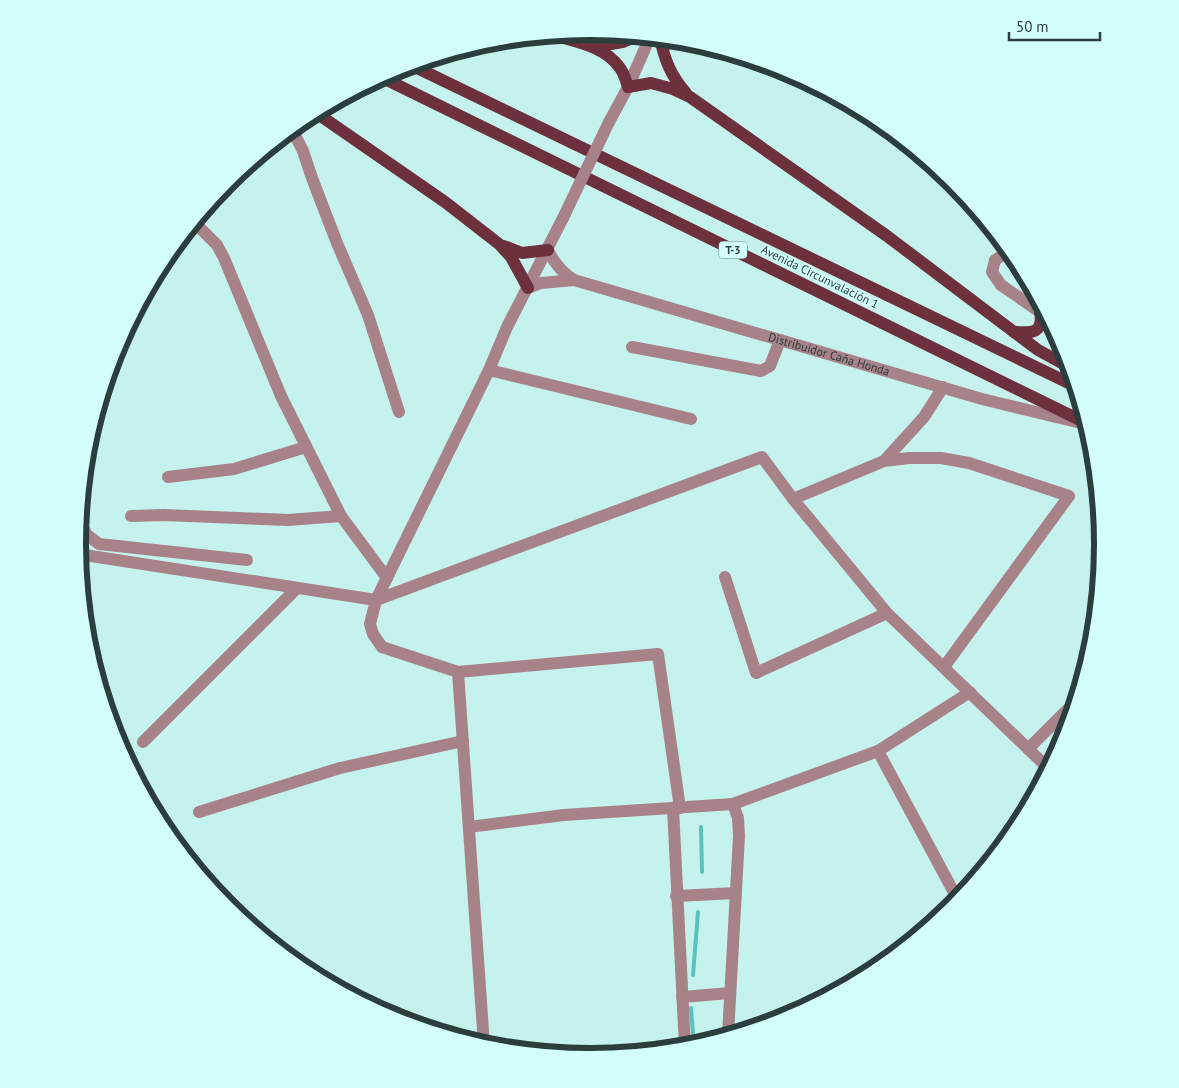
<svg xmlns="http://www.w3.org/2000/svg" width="1179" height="1088" viewBox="0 0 1179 1088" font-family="'PT Sans',sans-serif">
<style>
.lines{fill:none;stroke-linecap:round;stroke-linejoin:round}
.stream{stroke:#58c3bd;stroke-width:4}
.minor{stroke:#a78389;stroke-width:12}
.major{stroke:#6c313d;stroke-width:12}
.minor-bridge{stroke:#a78389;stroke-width:12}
.labels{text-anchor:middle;stroke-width:4;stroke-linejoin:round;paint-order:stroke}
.shield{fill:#d3fffb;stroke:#5d7775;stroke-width:1}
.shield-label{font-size:11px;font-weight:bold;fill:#2b3d3c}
.street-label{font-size:12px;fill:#2b3d3c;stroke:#d3fffb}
.rim{fill:none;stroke:#2b3d3c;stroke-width:6}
</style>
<rect width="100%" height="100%" fill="#c6f2ee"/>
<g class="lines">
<g class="stream">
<polyline points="701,827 702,872"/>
<polyline points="693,975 698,912"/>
<polyline points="691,1008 694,1046"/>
</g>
<g class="minor">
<polyline points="609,122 628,87 650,37"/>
<polyline points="290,130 294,133 303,151 312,178 337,243 368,315 399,412"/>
<polyline points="194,222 217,245 224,258 281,396 341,516 387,578"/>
<path id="s1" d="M548,250c6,13 13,22 26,30l408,119 95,23"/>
<polyline points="1009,251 995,260 992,272 1001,285 1040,312 1044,312"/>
<polyline points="528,288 541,283 574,280"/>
<polyline points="632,347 761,371 770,366 780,340"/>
<polyline points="489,370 691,419"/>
<polyline points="884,461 924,417 943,387"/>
<polyline points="168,477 234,469 306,447"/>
<polyline points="793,499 884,461 909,458 941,458 969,463 1069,496 944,667"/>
<polyline points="131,516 164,515 288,520 341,516"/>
<polyline points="79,517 86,534 99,544 247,560"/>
<polyline points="78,554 376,600 762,457 793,499 887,613 1048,768"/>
<polyline points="725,577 756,673 887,613"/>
<polyline points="458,672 658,654 680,808"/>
<polyline points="143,742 296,589"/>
<polyline points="1028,749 1075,702"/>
<polyline points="878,751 958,900"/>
<polyline points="673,808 685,1047"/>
<polyline points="199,812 340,768 463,741"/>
<polyline points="469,827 564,815 733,804 878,751 970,692"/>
<polyline points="676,896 736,893"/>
<polyline points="682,997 730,993"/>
<polyline points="728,1035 739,836 738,818 733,804"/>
<polyline points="484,1045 458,672 382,647 373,634 370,624 376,600 489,370 507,327 563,218"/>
</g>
<g class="major">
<path d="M553,35c23,7 52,11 67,33 4,5 6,13 8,19l23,-4 22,6 17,8 197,139 151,114 31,17"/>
<path d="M660,38c5,23 11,38 26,55"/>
<polyline points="592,47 623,42 637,36"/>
<polyline points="411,65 1075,386"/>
<polyline points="381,77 1086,423"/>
<polyline points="315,112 445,202 499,244 511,257 528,288"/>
<polyline points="504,246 522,253 548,250"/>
<path d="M1014,332c17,1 30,2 26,-20"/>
</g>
<polyline class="minor-bridge" points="563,218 609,122"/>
</g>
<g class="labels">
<rect class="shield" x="719" y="241.5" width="28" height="17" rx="4"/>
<g class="shield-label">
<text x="733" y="254">T-3</text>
</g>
<g class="street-label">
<text transform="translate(820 277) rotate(26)" y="4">Avenida Circunvalación 1</text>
<text dy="4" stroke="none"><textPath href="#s1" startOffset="306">Distribuidor Caña Honda</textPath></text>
</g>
</g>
<path d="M0 0H1179V1088H0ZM86 544a504 504 0 1 1 1008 0a504 504 0 1 1-1008 0Z" fill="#d3fffb" fill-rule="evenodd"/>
<path class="rim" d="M86 544a504 504 0 1 1 1008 0a504 504 0 1 1-1008 0Z"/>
<path d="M1009 32v8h91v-8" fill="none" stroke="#2b3d3c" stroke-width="2.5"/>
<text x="1016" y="32" font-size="15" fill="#2b3d3c" stroke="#d3fffb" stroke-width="4" paint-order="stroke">50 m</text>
</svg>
